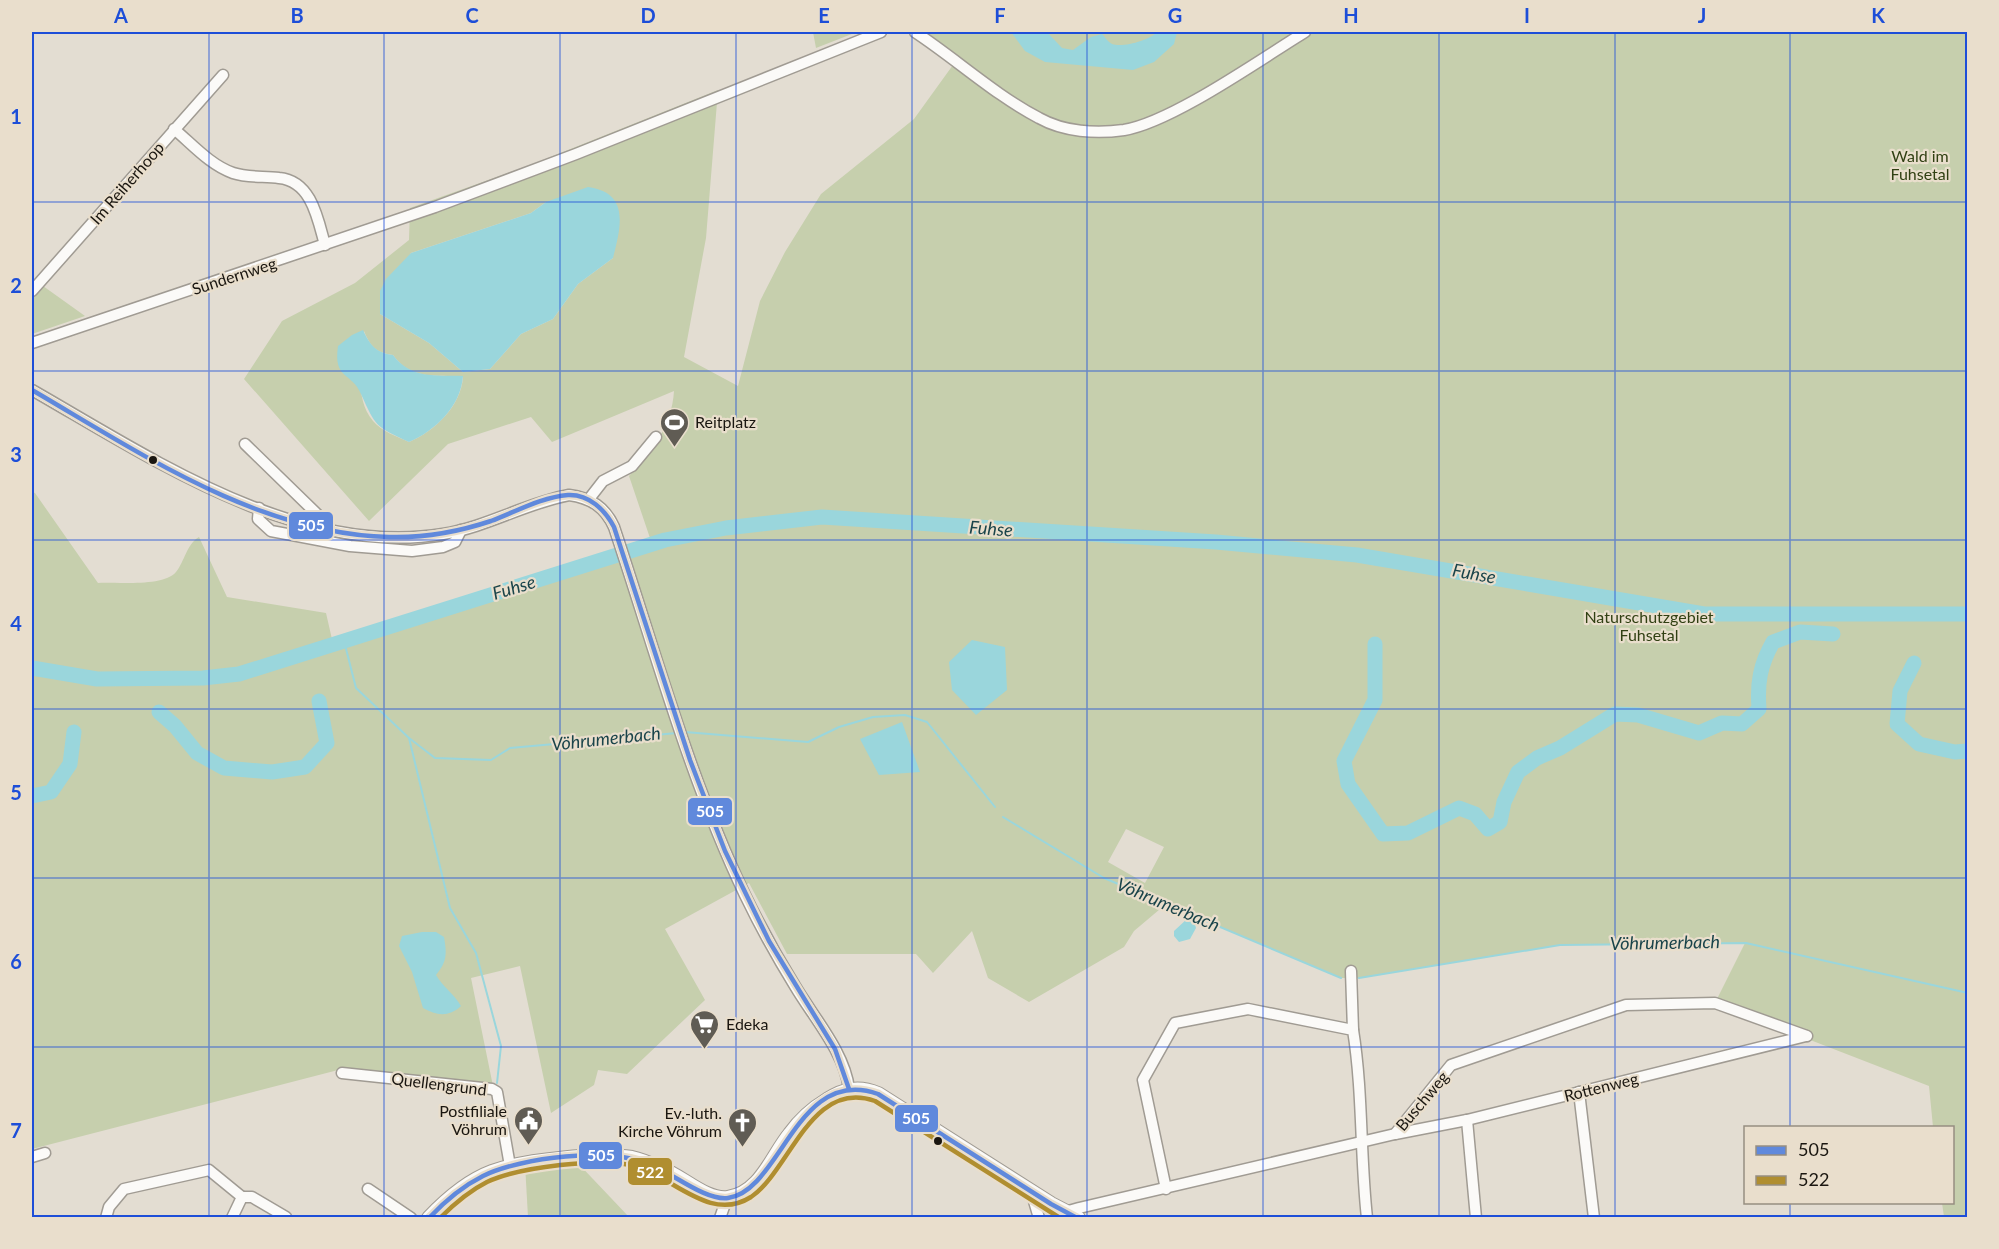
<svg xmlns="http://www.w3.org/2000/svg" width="1999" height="1249" viewBox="0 0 1999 1249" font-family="Lato,sans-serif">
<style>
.green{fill:#c6cfad;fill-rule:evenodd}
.water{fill:#9ad6dc}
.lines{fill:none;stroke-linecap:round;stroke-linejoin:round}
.stream{stroke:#9ad6dc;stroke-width:2}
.river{stroke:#9ad6dc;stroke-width:15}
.minor-casing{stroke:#a09b93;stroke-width:13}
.major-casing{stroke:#a09b93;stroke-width:16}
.minor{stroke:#fbfaf8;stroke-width:10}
.major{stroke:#fbfaf8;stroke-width:14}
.bus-1-casing{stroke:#e9decc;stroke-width:9}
.bus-2-casing{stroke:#e9decc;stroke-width:9}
.bus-1{stroke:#6089dc;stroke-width:4.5}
.bus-2{stroke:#b08e30;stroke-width:4.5}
.grid{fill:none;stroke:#1d4ed8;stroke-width:1.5;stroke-opacity:0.55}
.bus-dot{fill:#1a1610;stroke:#e9decc;stroke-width:2}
.labels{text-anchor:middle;stroke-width:4.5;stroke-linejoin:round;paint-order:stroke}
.park-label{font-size:16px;fill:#314013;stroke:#e9decc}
.street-label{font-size:16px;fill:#1a1610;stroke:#e9decc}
.poi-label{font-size:16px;fill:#1a1610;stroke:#e9decc;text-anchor:start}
.water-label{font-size:18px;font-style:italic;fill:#1a444a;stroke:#e9decc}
.line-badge{stroke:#e9decc;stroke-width:2}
.badge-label{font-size:16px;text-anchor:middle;font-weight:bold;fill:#fff}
.neatline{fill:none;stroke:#1d4ed8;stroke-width:2}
.grid-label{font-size:20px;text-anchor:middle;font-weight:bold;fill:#1d4ed8}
</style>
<rect width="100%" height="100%" fill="#e3ddd2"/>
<g class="green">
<polygon points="813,32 857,32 816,48"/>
<path d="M922,32h1045v1185h-23l-2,-14 10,-1v-74l-19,-1 -4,-41 -214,-83 30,-60 -185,2 -201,33h-18l-175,-74 -32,27 -10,16 -95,55 -41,-24 -16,-47 -39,42 -17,-19h-129l-38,-71 -84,46 40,71 -78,74 -29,-4 -4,15 -43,28 -31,-147 -49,12 22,108 -151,-17 -310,80v-657l3,1 63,90c19,-1 66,4 78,-11 9,-11 10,-27 23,-35l28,60 99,16 8,35 358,-111 136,-18 1,-4 -7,-1 -131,16 -40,11 -22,-65c23,-24 43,-51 45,-85l-122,51 -21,-25 -83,27 -79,77 -125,-142 38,-58 73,-38 54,-43 1,-32 123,-44 185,-74 -12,148 -22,119 54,29 22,-85 25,-49 36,-58 93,-75 44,-61zM546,202l67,56 -35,26 -25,35 -32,15 -31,35 -27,3 -34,-29 -49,-29 31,-61 120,-40zM364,331c6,15 12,22 29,24 19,26 42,19 70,22 -2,29 -28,54 -54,65 -11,-5 -28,-11 -36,-21 -20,-24 -11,-62 -9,-90zM1126,829l38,18 -19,36 -37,-21z"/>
<polygon points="43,286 85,316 32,334 32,300"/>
<polygon points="574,1159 629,1217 528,1217 525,1164"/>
</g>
<g class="water">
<path d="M1011,32h36l15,16 11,2 18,-13 11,-3c3,3 6,8 10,10 11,4 38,-4 45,-12h20l-3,12 -20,18 -21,8 -88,-8 -20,-11z"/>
<path d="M588,187c42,6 33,39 25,71l-35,26 -25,35 -32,15 -31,35 -27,3 -34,-29 -49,-29v-23l6,-12 25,-26 120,-40 15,-11z"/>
<path d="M363,330c7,15 13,23 30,25 18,24 42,20 70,21 -2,30 -28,55 -54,66 -34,-16 -33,-15 -48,-48 -9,-22 -28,-14 -23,-48l14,-11z"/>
<polygon points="972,640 1005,647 1007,690 976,715 952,690 949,662"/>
<polygon points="902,722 920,772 879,775 860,739"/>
<polygon points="1188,918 1194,921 1196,928 1190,939 1179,942 1174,936 1174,931"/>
<path d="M422,932h14l8,5c3,17 3,25 -8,38 7,12 18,19 25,31 -12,11 -24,10 -38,2l-11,-36 -13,-26 3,-10z"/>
</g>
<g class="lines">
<g class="stream">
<polyline points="344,641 356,688 409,738 435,758 491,760 510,748 677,733"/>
<polyline points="685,732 808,742 839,727 873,717 905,715 927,722 995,807"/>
<polyline points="409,738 450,908 476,953 501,1046 497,1083"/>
<polyline points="1003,817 1104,878 1341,978"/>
<polyline points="1359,978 1560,945 1746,943 1968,993"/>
</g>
<g class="river">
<path d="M1375,644v56l-31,61 4,23 35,50 25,-1 51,-25 16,6 13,15 12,-7 4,-20 14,-30 19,-14 23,-10 55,-34 23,1 61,18 23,-10 20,1 17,-15c-2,-26 1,-44 14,-67l27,-10 33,2"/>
<polyline points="1914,663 1900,691 1897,724 1919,744 1955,752 1968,751"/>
<polyline points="32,668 97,679 203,678 239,674 665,540 726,528 822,517 1216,542 1357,555 1704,614 1968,614"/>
<polyline points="159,712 175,726 197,753 224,768 272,772 305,767 327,743 319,701"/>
<polyline points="32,796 51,792 70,764 74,732"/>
</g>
<defs>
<g id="minor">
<path d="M915,32c41,27 80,63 124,86 25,14 57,16 85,12 48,-8 137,-71 181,-98"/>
<path d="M174,129c18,15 36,36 59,44 15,5 31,3 46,5 33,3 39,42 46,67"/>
<polyline points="32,291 223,75"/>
<polyline points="32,343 435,207 576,154 881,32"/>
<path d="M32,390c119,68 266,168 411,144 44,-7 83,-31 126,-39 22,3 36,12 45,32 41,123 75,251 131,368 15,31 32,62 50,91 19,32 50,67 54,103"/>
<polyline points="245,444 319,516 322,527"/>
<polyline points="589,499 603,481 632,466 656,437"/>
<polyline points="259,508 258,519 271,531 350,546 412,551 443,547 455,542 461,530"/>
<polyline points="1351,971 1353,1030"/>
<polyline points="342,1073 492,1089 497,1092 510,1166"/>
<polyline points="1579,1092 1594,1218"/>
<polyline points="1467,1120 1476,1218"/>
<polyline points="1395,1134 1467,1120 1806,1036"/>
<polyline points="32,1157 45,1153"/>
<polyline points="368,1189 411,1218"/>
<path d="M1166,1189l-23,-109 32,-57 73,-14 105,21c10,62 7,125 14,188"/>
<polyline points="1031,1191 1039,1218"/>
<polyline points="242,1197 252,1197 286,1217"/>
<polyline points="106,1218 109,1207 124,1189 209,1170 242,1197 232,1218"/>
<polyline points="720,1218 727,1198"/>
<polyline points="1059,1218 1065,1212 1079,1208 1395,1134 1451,1065 1626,1005 1715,1003 1807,1036"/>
</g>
<path id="major" d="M429,1218c18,-19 39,-37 63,-46 33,-12 105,-19 140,-14 10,2 21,7 30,11 20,7 44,32 66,29 33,-5 44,-42 62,-64 10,-14 22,-25 37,-34 17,-11 32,-14 51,-6l173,110 27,14"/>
</defs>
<use href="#minor" class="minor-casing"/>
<use href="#major" class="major-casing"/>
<use href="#minor" class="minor"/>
<use href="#major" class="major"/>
<defs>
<g id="bus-1">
<path d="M32,390c108,63 227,144 357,147 34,1 69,-5 102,-16 24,-9 51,-24 77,-26 21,-1 37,15 46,32l76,233 35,91 44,90 66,108 14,40"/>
<path d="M429,1218c16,-17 34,-32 54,-42 39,-19 126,-29 166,-12 22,8 56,37 79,34 53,-7 69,-133 150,-104l173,110 26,14"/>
</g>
<path id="bus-2" d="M440,1218c14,-14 29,-27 47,-36 32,-15 114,-25 148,-16 38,11 75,57 116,31 39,-26 60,-119 124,-96l185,117"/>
</defs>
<use href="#bus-1" class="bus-1-casing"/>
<use href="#bus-2" class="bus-2-casing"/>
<use href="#bus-1" class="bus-1"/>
<use href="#bus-2" class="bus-2"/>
</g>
<path class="grid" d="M209,32v1186M384,32v1186M560,32v1186M736,32v1186M912,32v1186M1087,32v1186M1263,32v1186M1439,32v1186M1615,32v1186M1790,32v1096M32,202h1936M32,371h1936M32,540h1936M32,709h1936M32,878h1936M32,1047h1936M1790,1202v16"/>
<defs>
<symbol id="stadium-pin" viewBox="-11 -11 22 30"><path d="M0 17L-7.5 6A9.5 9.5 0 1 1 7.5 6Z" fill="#605c54" stroke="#e9decc"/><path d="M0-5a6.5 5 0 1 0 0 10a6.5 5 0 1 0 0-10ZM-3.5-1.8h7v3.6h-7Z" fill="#fff"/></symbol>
<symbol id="supermarket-pin" viewBox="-11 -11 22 30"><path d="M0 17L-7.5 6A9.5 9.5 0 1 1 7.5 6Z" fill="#605c54" stroke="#e9decc"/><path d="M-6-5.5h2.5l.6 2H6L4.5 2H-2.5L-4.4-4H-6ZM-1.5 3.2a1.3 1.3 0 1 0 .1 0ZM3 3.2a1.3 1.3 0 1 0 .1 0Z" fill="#fff"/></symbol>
<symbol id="civic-pin" viewBox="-11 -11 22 30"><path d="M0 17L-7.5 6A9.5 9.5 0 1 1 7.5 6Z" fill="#605c54" stroke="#e9decc"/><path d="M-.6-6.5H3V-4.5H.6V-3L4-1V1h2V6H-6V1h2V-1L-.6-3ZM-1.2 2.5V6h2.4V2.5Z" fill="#fff"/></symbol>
<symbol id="church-pin" viewBox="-11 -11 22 30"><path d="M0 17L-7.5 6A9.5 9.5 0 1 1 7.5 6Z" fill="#605c54" stroke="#e9decc"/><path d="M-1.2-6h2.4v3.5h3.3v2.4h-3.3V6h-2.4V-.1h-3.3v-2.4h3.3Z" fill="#fff"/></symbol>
</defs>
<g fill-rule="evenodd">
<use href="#stadium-pin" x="658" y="406" width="33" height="45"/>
<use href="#supermarket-pin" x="688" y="1008" width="33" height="45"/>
<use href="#civic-pin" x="512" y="1104" width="33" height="45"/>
<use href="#church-pin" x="726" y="1106" width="33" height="45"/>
</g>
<g class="bus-dot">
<circle cx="153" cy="460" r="5"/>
<circle cx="938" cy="1141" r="5"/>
</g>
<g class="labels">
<g class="park-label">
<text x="1920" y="162">Wald im<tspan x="1920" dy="18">Fuhsetal</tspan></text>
<text x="1649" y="623">Naturschutzgebiet<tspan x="1649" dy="18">Fuhsetal</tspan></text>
</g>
<g class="street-label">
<text transform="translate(127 183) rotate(-49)" y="6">Im Reiherhoop</text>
<text transform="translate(234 276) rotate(-18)" y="6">Sundernweg</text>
<text transform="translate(439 1084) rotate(7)" y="6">Quellengrund</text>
<text transform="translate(1601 1087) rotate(-14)" y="6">Rottenweg</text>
<text transform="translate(1422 1101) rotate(-50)" y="6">Buschweg</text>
</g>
<g class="poi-label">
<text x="695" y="428">Reitplatz</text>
<text x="726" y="1030">Edeka</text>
<text x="507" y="1117" text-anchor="end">Postfiliale<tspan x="507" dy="18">Vöhrum</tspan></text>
<text x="722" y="1119" text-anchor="end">Ev.-luth.<tspan x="722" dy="18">Kirche Vöhrum</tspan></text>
</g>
<g class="water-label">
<text transform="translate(991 529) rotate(4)" y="6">Fuhse</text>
<text transform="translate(1474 574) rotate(10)" y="6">Fuhse</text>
<text transform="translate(514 588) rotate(-17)" y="6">Fuhse</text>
<text transform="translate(606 739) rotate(-6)" y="6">Vöhrumerbach</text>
<text transform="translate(1168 905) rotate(23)" y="6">Vöhrumerbach</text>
<text transform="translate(1665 943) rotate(-1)" y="6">Vöhrumerbach</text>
</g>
</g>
<g class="line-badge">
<rect x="288" y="511" width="46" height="29" rx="6" fill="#6089dc"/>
<rect x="687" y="797" width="46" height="29" rx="6" fill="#6089dc"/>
<rect x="894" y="1104" width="45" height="29" rx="6" fill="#6089dc"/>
<rect x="578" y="1141" width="45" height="29" rx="6" fill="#6089dc"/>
<rect x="627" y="1157" width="46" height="29" rx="6" fill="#b08e30"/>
</g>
<g class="badge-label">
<text x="311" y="531">505</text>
<text x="710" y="817">505</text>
<text x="916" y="1124">505</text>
<text x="601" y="1161">505</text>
<text x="650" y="1178">522</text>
</g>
<rect width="1999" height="1249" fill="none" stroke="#e9decc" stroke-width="66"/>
<rect x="1744" y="1126" width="210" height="78" fill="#e9decc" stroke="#968e81" stroke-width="1.5"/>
<rect x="1756" y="1146" width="30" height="9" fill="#6089dc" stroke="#968e81" stroke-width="1.5"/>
<text x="1798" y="1156" font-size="18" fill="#1a1610">505</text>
<rect x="1756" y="1176" width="30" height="9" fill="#b08e30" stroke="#968e81" stroke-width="1.5"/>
<text x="1798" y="1186" font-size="18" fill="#1a1610">522</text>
<rect x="33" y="33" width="1933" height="1183" class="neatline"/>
<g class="grid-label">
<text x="121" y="23">A</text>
<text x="297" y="23">B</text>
<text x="472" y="23">C</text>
<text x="648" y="23">D</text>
<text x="824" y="23">E</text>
<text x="1000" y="23">F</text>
<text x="1175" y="23">G</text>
<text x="1351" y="23">H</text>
<text x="1527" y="23">I</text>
<text x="1702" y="23">J</text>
<text x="1878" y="23">K</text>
<text x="16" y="124">1</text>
<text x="16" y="293">2</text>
<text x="16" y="462">3</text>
<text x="16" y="631">4</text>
<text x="16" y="800">5</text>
<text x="16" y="969">6</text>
<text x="16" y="1138">7</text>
</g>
</svg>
